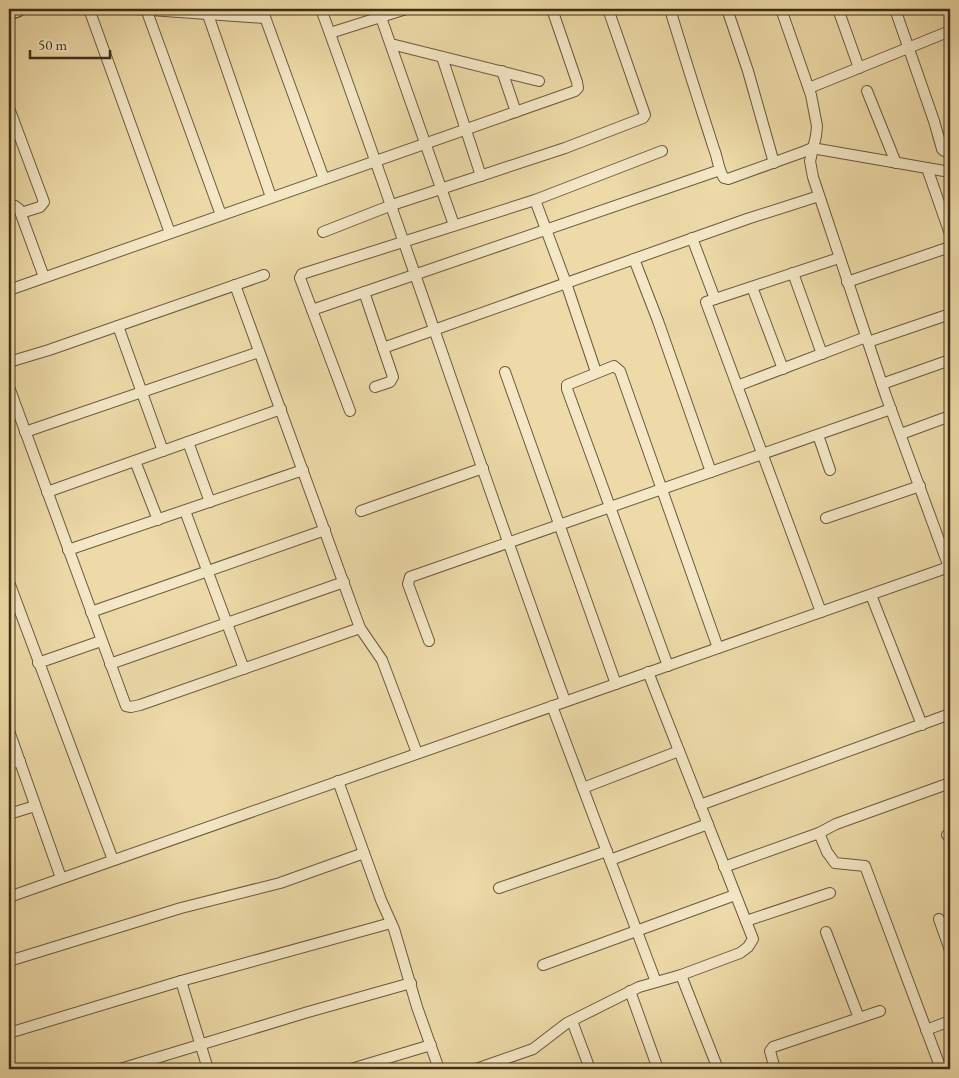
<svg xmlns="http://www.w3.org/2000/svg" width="959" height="1078" viewBox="0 0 959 1078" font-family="'EB Garamond',serif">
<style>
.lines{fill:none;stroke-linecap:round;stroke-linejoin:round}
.street-casing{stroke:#6a593c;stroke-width:12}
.secondary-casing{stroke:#3e2e18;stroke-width:17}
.street{stroke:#f3e7c6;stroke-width:10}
.secondary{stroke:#f3e7c6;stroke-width:15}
</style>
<rect width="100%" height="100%" fill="#eddaa8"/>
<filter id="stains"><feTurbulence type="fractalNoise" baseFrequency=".004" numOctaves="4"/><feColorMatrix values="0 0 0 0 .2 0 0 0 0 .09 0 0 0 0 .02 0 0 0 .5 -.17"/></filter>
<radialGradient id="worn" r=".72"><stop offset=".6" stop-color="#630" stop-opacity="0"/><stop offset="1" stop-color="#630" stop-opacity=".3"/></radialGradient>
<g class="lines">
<defs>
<g id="street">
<polyline points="89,9 170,233"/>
<polyline points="137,9 265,18"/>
<polyline points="146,9 221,215"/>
<polyline points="206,9 271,197"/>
<polyline points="262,9 324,179"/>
<path d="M321,9c84,230 160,462 244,692"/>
<polyline points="378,9 454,225"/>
<path d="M670,9c14,47 29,93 44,140 4,9 4,21 10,29l4,1 75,-27 9,-4 138,24"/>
<polyline points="727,9 748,71 774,163"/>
<polyline points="781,9 811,95 817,126 816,136 810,161 813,177 886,396 950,570"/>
<polyline points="838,9 859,68"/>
<polyline points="895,9 934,121 942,149 944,151 950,150"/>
<polyline points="330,33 406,9"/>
<polyline points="391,44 539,81"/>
<polyline points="442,57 481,176"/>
<polyline points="502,71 516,112"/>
<polyline points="809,88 950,31"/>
<polyline points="867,91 896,163"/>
<polyline points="9,108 44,202 40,207 21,213"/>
<polyline points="927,168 950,234"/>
<polyline points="535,200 566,283 596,372"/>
<polyline points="9,208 15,206 19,209 44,277"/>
<polyline points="323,232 392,205 565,148 643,118 645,115 644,112 608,9"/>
<polyline points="692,238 715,299"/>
<polyline points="634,259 658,321 711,472"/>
<polyline points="793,273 822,354"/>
<polyline points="847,282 950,247"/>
<polyline points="235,285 360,628 382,660 417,753"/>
<polyline points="752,287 783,369"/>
<polyline points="9,290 575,91 578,88 577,82 552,9"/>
<polyline points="364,292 393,377 390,382 375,387"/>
<polyline points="312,310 720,170"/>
<polyline points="118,326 163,451"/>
<polyline points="868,342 950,314"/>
<polyline points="383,348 747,219 819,196"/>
<polyline points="9,362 49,350 264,275"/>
<polyline points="505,372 616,684"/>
<polyline points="882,384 950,360"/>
<polyline points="737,386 866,337"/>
<polyline points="9,387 126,706 131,707 140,705 360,628"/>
<polyline points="350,411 300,278 302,274 535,200 662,151"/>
<polyline points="25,432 259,352"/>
<polyline points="901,434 950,416"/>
<polyline points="818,435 830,470"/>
<polyline points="188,442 210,502"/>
<polyline points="135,461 158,520"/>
<polyline points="47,492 281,409"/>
<polyline points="185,511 244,669"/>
<polyline points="361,511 483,468"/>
<polyline points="826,518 920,486"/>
<polyline points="68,550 303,470"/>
<polyline points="9,582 113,860"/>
<polyline points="871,595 922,725"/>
<polyline points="91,612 325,530"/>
<polyline points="821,612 706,302 839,258"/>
<polyline points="429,641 408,584 410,577 891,409"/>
<polyline points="38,663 101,641"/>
<polyline points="110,664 344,582"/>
<polyline points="668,666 567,389 567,385 614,366 620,371 718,648"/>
<polyline points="552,706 656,982"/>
<polyline points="9,731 61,878"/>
<polyline points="9,764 20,761"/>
<polyline points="338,781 381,900 394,929 417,1007 439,1069"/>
<polyline points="583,788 679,751"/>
<polyline points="700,805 950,714"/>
<polyline points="9,814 35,806"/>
<polyline points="819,833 827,852 835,863 865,866 941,1069"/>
<polyline points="947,835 950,834"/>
<polyline points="610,860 708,824"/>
<polyline points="724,867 819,833 836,824 950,783"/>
<polyline points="499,888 607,851"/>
<polyline points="9,897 949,567"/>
<polyline points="939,919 950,950"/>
<polyline points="746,921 830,893"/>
<polyline points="826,932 859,1018"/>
<polyline points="9,961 181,908 280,883 364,853"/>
<polyline points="543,965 735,895"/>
<polyline points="681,975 718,1069"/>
<polyline points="181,981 208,1069"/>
<polyline points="630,991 658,1069"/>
<polyline points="572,1021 590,1069"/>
<polyline points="926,1030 950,1021"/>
<polyline points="9,1033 181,981 391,923"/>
<polyline points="120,1069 308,1012 411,983"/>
<polyline points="351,1069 431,1045"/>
<polyline points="476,1069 533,1049 567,1023 639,987 681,975 740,953 748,947 753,939 648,672"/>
<polyline points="775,1069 770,1051 773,1047 880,1011"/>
</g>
<polyline id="secondary" points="9,12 18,9"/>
</defs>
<use href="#street" class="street-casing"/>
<use href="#secondary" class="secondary-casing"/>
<use href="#street" class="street"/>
<use href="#secondary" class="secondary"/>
</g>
<rect width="959" height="1078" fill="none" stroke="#eddaa8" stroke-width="30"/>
<rect x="10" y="10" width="939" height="1058" fill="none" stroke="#3e2e18" stroke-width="2.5"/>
<rect x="15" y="15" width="929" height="1048" fill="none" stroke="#3e2e18"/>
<path d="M30 50v8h80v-8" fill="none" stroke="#3e2e18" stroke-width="2.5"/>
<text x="38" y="50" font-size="15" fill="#3e2e18" stroke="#f3e7c6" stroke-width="4" paint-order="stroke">50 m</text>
<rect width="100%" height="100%" filter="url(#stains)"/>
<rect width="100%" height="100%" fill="url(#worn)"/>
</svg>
